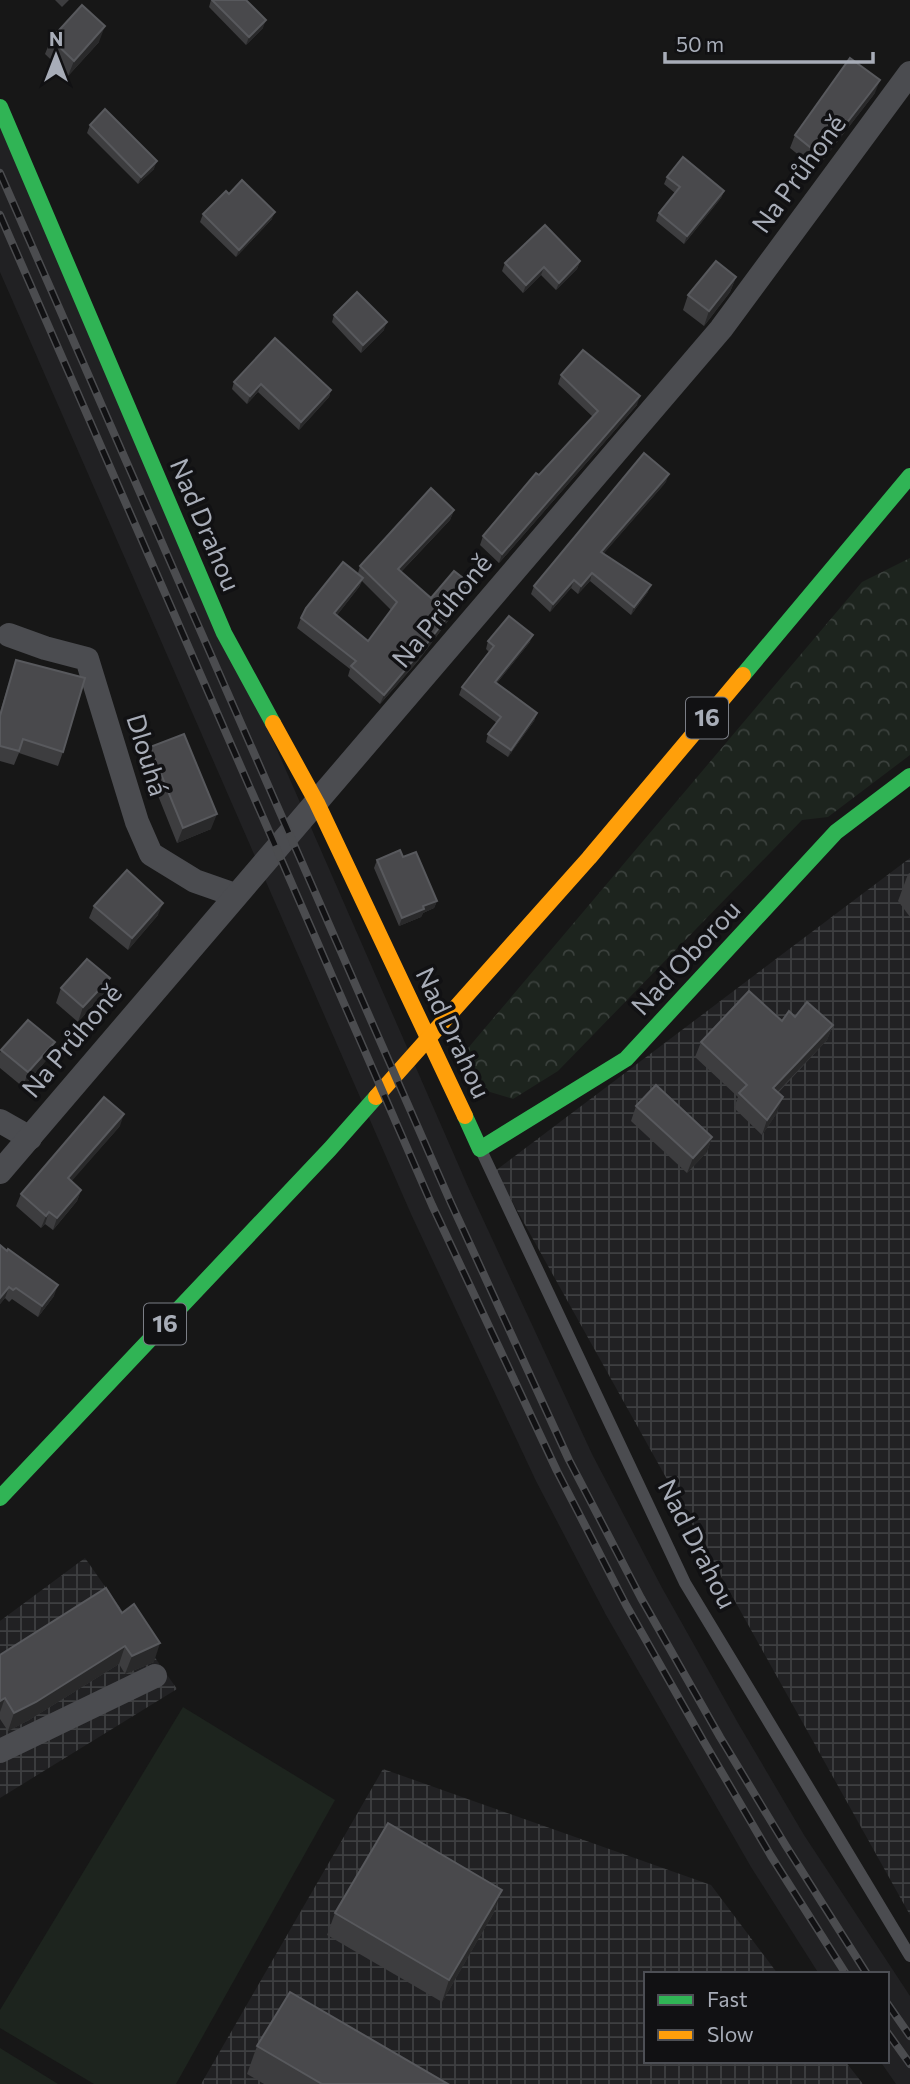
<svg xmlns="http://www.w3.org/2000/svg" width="910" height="2084" viewBox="0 0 910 2084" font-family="Commissioner,sans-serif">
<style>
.built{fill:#212123}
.industrial{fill:url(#industrial-grid)}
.forest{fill:url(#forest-crowns)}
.pitch{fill:#1d241e}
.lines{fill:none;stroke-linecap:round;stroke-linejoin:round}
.lane{stroke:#4b4c50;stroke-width:12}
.street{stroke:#4b4c50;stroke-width:24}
.fast{stroke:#30b455;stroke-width:16}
.slow{stroke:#ff9f0a;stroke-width:16}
.rail-casing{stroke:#4b4c4f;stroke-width:8}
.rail{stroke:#111113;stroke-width:5;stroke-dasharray:16;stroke-linecap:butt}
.wall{fill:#3d3d3f;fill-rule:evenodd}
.shaded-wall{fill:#29292a}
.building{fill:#49494c;stroke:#58595d;stroke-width:2}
.labels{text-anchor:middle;stroke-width:7;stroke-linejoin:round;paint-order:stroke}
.shield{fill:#111113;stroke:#7b7e86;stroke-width:2}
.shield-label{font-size:24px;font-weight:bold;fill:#a8adb8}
.street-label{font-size:26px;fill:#a8adb8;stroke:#111113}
</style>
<defs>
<pattern id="industrial-grid" width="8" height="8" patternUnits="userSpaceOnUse" patternTransform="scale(1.75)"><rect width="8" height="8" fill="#212123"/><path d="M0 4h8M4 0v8" fill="none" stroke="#3e3f41"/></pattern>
<pattern id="forest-crowns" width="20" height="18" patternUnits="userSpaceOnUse" patternTransform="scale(1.75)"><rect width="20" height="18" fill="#1d241e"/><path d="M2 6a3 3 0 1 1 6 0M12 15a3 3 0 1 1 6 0" fill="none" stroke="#3b413d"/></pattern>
</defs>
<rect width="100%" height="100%" fill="#171717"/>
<polygon class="built" points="0,116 469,1189 592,1454 661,1586 738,1723 804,1835 910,1996 910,2084 896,2084 880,2061 887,2061 887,1974 819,1974 751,1867 606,1615 536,1481 411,1214 0,272"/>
<g class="industrial">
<polygon points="910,858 910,1915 495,1171"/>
<polygon points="85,1558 177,1689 0,1798 0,1621"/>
<polygon points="383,1769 711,1885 778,1974 646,1974 646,2061 845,2061 863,2084 201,2084"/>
</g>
<polygon class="forest" points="910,558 910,755 828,817 802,820 558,1071 513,1099 490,1092 471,1077 463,1054 862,582"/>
<g class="pitch">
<polygon points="183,1707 335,1800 176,2084 94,2084 0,2028 0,2010"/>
<polygon points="0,2048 58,2084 0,2084"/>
</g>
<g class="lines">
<polyline class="lane" points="481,1150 685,1583 910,1956"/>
<g class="street">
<polyline points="9,635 45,648 87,659 137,822 151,854 195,881 235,895"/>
<polyline points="0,1121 30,1138"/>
<polyline points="0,1172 721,329 910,73"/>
<polyline points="0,1751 155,1676"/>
</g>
<g class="fast">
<polyline points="0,107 224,633 273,723"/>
<polyline points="743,675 910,476"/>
<polyline points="465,1116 480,1149 626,1059 836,832 910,776"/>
<polyline points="0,1498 330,1149 376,1097"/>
</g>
<g class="slow">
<polyline points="273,723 317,803 465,1116"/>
<polyline points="376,1097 589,858 743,675"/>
</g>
<defs>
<g id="rail">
<polyline points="0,173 451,1203 569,1460 641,1598 720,1737 786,1846 867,1974"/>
<polyline points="0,215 432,1205 557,1471 626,1605 704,1742 771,1856 846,1974"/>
<polyline points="887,2003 910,2036"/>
<polyline points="887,2032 910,2064"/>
</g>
</defs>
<use href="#rail" class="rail-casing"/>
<use href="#rail" class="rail"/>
</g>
<g class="wall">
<polygon points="55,0 69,0 62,7"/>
<polygon points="211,0 263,28 246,45 209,7"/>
<polygon points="51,39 99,42 68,76 45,54"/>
<polygon points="875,93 816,169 790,148 795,135"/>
<polygon points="90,125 154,169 138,184 87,133"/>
<polygon points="667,177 724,191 721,198 684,244 656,221 659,213 675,193 664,184"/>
<polygon points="229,194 272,219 236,257 200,222 203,214"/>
<polygon points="580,261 577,269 556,290 541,275 523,293 502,271 505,263"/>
<polygon points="736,277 730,292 704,326 683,310 688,295"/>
<polygon points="334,315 384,330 361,353 332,322"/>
<polygon points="561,375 637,405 499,563 480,545 483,536 593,417 558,384"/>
<polygon points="234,382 331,390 329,397 299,430 258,392 247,404 232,389"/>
<polygon points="666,482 603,554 648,592 631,615 590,581 578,594 571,588 550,612 531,594 534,586"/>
<path d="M454,510l-4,10 -49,52 30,26 41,-13 -4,9 -50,67 -38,43 -32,-28 2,-7 -53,-41 4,-10 57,-45 2,-7zM362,581l29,29 -23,31 -31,-26 22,-28z"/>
<polygon points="488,641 530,642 497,683 537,713 534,721 508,757 486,742 488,734 497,723 459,695 462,687 489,652 486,649"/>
<polygon points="16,660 63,752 58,766 19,753 14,765 0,761 0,712"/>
<polygon points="150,747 211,829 177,843 145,763"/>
<polygon points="403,857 437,901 434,908 423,913 421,917 399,926 374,868 377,860"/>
<polygon points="910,873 910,917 898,901 908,874"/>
<polygon points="94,906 158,915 128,950 89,918"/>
<polygon points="61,988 104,993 78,1022 56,1003"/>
<polygon points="782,1021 833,1025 827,1040 778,1093 777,1113 762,1135 734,1108 738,1097 695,1057 701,1042"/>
<polygon points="1,1050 49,1057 23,1087 0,1068 0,1053"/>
<polygon points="636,1106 712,1137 707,1152 687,1173 631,1121"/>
<polygon points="120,1126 71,1181 81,1190 77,1201 53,1230 45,1224 41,1228 16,1206 21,1194"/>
<polygon points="0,1245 54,1296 38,1317 12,1299 9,1302 5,1298 0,1304"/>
<polygon points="106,1588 154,1662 125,1674 119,1664 29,1720 8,1731 0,1719 0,1655"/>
<polygon points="494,1912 442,2002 327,1935 335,1913"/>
<polygon points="257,2046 448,2084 264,2084 247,2074"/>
</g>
<g class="shaded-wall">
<polygon points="266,20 263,28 246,45 249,37"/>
<polygon points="105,26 99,42 68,76 74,61"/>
<polygon points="880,80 875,93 816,169 821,156"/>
<polygon points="157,161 154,169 138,184 141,177"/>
<polygon points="724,191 721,198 684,244 687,236"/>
<polygon points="275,212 272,219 236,257 239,250"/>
<polygon points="580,261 577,269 556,290 559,283"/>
<polygon points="544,267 541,275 523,293 526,285"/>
<polygon points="736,277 730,292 704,326 709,311"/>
<polygon points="387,322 384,330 361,353 363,345"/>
<polygon points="261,384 258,392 247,404 250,396"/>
<polygon points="331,390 329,397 299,430 301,422"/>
<polygon points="640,396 637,405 499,563 502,554"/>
<polygon points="669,474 666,482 598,560 601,552"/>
<polygon points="454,510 450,520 395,578 398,569"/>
<polygon points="592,573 590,581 578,594 581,586"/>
<polygon points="363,578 359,587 331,623 334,613"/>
<polygon points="574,580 571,588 550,612 553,604"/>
<polygon points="472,585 468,594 418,661 380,704 384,695"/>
<polygon points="651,585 648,592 631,615 634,607"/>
<polygon points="533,635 530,642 492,689 495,682"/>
<polygon points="537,713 534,721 508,757 511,750"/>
<polygon points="217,814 211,829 177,843 183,828"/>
<polygon points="437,901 434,908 423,913 421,917 399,926 402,918 423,906"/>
<polygon points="163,903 158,915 128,950 132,938"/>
<polygon points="110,978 104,993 78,1022 83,1007"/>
<polygon points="833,1025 827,1040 767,1103 773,1088"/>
<polygon points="55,1042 49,1057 23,1087 28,1072"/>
<polygon points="783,1097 777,1113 762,1135 767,1120"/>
<polygon points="124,1114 120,1126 64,1190 68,1178"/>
<polygon points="712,1137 707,1152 687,1173 693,1158"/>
<polygon points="81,1190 77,1201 53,1230 57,1218"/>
<polygon points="49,1212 45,1224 41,1228 46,1216"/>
<polygon points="58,1285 54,1296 38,1317 42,1306"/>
<polygon points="9,1287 5,1298 0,1304 0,1298"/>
<polygon points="160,1643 154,1662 125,1674 132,1656"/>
<polygon points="125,1646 119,1664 29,1720 8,1731 14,1713"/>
<polygon points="5,1698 0,1712 0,1701"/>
<polygon points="502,1890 494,1912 442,2002 449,1980"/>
</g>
<g class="building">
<polygon points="212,0 246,0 266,20 249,37"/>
<polygon points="82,5 105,26 74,61 51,39"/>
<polygon points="850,58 880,80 821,156 795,135"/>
<polygon points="105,109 157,161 141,177 90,125"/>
<polygon points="683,157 724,191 687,236 659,213 680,187 667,177"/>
<polygon points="242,180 275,212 239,250 203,214 226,191 229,194"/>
<polygon points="545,225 580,261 559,283 544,267 526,285 505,263"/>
<polygon points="716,261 736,277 709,311 688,295"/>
<polygon points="357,292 387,322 363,345 334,315"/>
<polygon points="275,338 331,390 301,422 261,384 250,396 234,382"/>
<polygon points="583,350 640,396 502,554 483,536 536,473 539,475 598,411 561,375"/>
<polygon points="644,453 669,474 601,552 651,585 634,607 592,573 581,586 574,580 553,604 534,586"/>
<polygon points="431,488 454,510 398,569 431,598 454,571 472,585 421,651 384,695 351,666 356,661 301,618 306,608 343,562 363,578 334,613 368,641 397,602 360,566"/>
<polygon points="509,616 533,635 495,682 537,713 511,750 488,734 501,717 462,687 494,646 488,641"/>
<polygon points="16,660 85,678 63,752 23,739 19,751 0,746 0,716"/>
<polygon points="184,734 217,814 183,828 150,747"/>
<polygon points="400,850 403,857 416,852 437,901 423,906 424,909 402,918 377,860"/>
<polygon points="127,870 163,903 132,938 94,906"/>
<polygon points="87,959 110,978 83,1007 61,988"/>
<polygon points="749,991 782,1021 789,1011 795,1017 807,1002 833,1025 773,1088 783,1097 767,1120 739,1093 747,1085 701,1042"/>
<polygon points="28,1020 55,1042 28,1072 1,1050"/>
<polygon points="656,1085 712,1137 693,1158 636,1106"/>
<polygon points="104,1097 124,1114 68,1178 81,1190 57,1218 49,1212 46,1216 21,1194"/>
<polygon points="0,1245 7,1251 8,1249 58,1285 42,1306 16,1288 13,1290 9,1287 0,1298"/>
<polygon points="106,1588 122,1613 134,1604 160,1643 132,1656 125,1646 36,1702 14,1713 5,1698 0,1701 0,1655"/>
<polygon points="388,1823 502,1890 449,1980 335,1913"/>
<polygon points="290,1992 448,2084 322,2084 257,2046"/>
</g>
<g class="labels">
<g class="shield">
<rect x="686" y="697.5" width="42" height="41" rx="5"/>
<rect x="144" y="1303.5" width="42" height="41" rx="5"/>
</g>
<g class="shield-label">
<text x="707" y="726">16</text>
<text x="165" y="1332">16</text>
</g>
<g class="street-label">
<text transform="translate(799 174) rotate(-54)" y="9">Na Průhoně</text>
<text transform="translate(205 525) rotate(67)" y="9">Nad Drahou</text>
<text transform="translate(442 611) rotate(-50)" y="9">Na Průhoně</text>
<text transform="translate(147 755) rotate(73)" y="9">Dlouhá</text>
<text transform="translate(686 958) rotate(-47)" y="9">Nad Oborou</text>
<text transform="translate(453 1033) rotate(65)" y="9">Nad Drahou</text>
<text transform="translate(72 1041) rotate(-50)" y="9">Na Průhoně</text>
<text transform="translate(697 1544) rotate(63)" y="9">Nad Drahou</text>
</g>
</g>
<rect x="644" y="1972" width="245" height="91" fill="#111113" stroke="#4d4f55" stroke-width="2"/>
<rect x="658" y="1995" width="35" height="10" fill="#30b455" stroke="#4d4f55" stroke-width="2"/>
<text x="707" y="2007" font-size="21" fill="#a8adb8">Fast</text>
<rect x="658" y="2030" width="35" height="10" fill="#ff9f0a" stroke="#4d4f55" stroke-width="2"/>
<text x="707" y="2042" font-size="21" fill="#a8adb8">Slow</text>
<g transform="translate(56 56)" stroke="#111113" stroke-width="5" paint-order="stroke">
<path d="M0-5L12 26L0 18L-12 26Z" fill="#a8adb8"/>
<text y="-10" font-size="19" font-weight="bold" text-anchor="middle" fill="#a8adb8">N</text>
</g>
<path d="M665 52v10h208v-10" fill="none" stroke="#a8adb8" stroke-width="3.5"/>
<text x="676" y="52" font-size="21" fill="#a8adb8" stroke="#111113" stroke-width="5" paint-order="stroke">50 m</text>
</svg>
